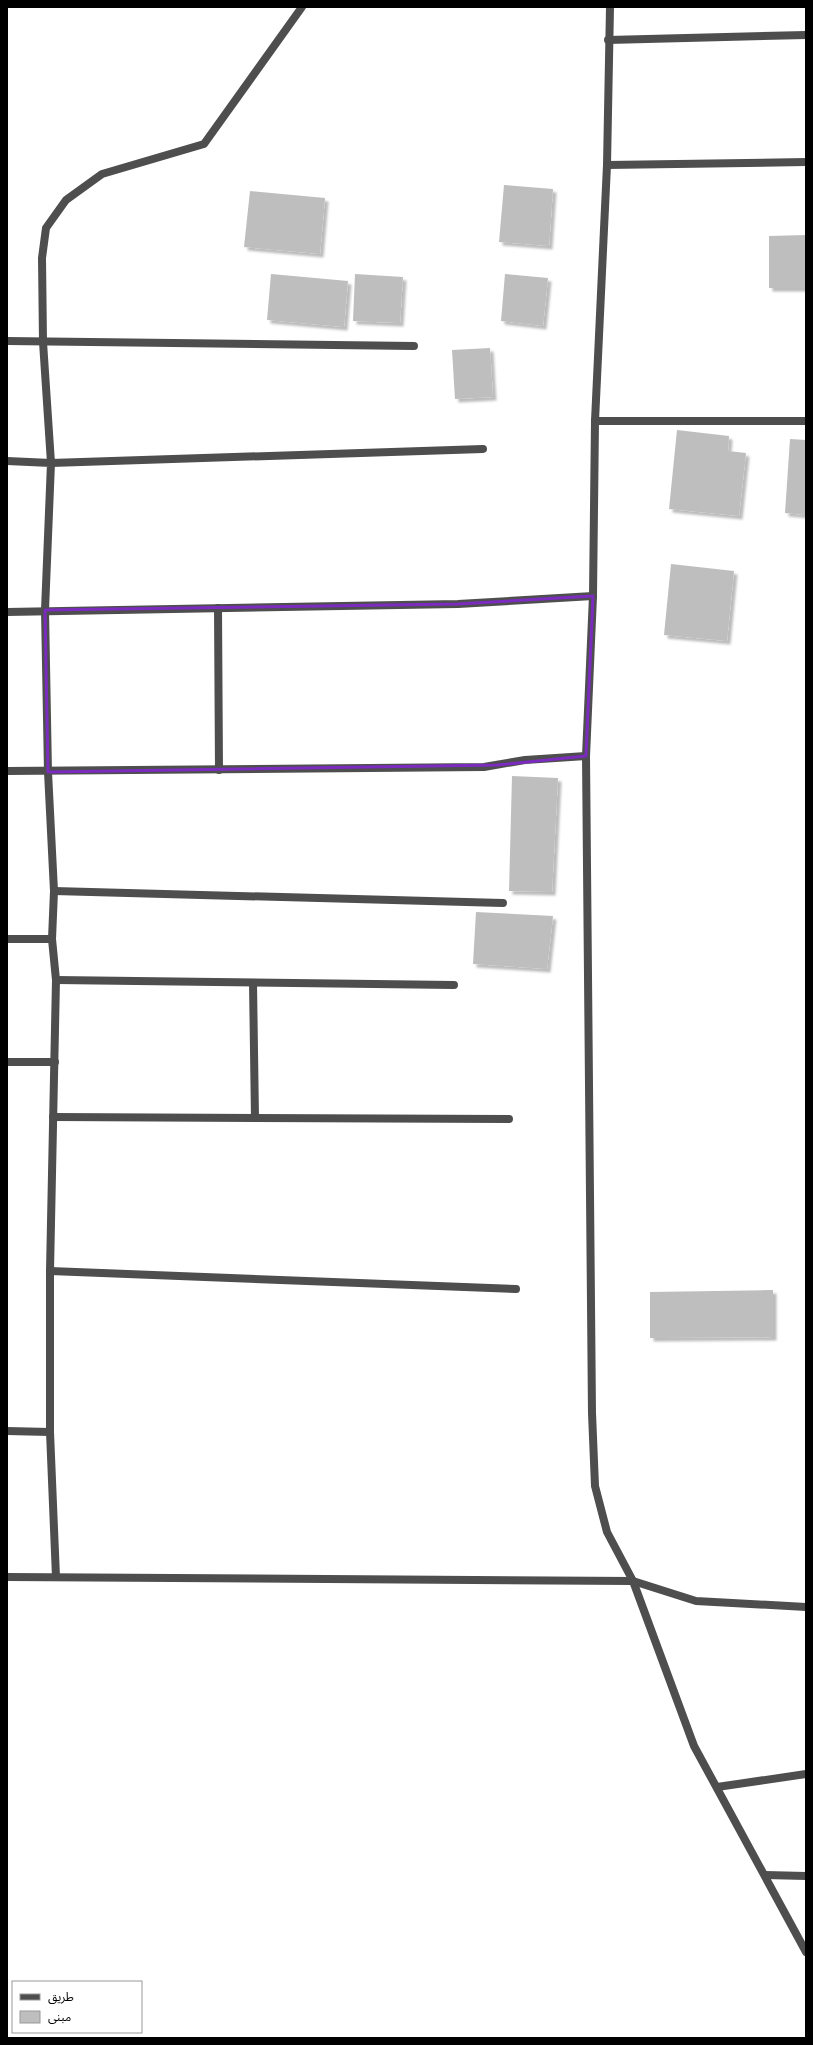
<svg xmlns="http://www.w3.org/2000/svg" width="813" height="2045" viewBox="0 0 813 2045" font-family="Commissioner,'Noto Sans Arabic',sans-serif">
<style>
.building{fill:#bebebe;filter:url(#shadow)}
.lines{fill:none;stroke-linecap:round;stroke-linejoin:round}
.minor{stroke:#4e4e4e;stroke-width:8}
.marked{fill:none;stroke:#7b2cbf;stroke-width:3;stroke-linejoin:round}
</style>
<defs>
<filter id="shadow"><feDropShadow dx="3.5" dy="3.5" stdDeviation="1" flood-color="#0004"/></filter>
</defs>
<rect width="100%" height="100%" fill="#fff"/>
<g class="building">
<polygon points="504,185 553,189 549,246 499,242"/>
<polygon points="250,191 325,198 320,254 244,247"/>
<polygon points="806,235 806,288 769,288 769,236"/>
<polygon points="271,274 348,281 344,327 267,320"/>
<polygon points="355,274 403,277 400,323 353,321"/>
<polygon points="505,274 548,278 543,326 501,321"/>
<polygon points="490,348 493,397 455,399 452,350"/>
<polygon points="677,430 729,436 728,451 746,453 739,516 669,509"/>
<polygon points="790,439 806,440 806,515 785,513"/>
<polygon points="671,564 734,571 727,641 664,635"/>
<polygon points="512,776 558,778 552,892 509,891"/>
<polygon points="476,912 553,916 547,969 473,964"/>
<polygon points="773,1290 773,1337 650,1338 650,1292"/>
</g>
<g class="lines">
<g class="minor">
<polyline points="302,7 204,144 102,174 66,200 46,228 42,258 43,342 51,463 483,449"/>
<polyline points="610,7 607,165 595,421 593,596 586,756 592,1413 595,1486 607,1532 633,1581 694,1746 806,1952"/>
<polyline points="608,40 806,35"/>
<polyline points="607,165 806,162"/>
<polyline points="7,341 414,346"/>
<polyline points="595,421 806,421"/>
<polyline points="7,461 51,463 45,610 48,772 54,891 52,939 56,980 50,1271 50,1432 56,1577"/>
<polyline points="218,608 219,770"/>
<polyline points="7,612 458,604 593,596"/>
<polyline points="7,771 484,767 525,760 586,756"/>
<polyline points="54,891 503,903"/>
<polyline points="7,939 52,939"/>
<polyline points="56,980 454,985"/>
<polyline points="253,983 255,1118"/>
<polyline points="7,1062 55,1062"/>
<polyline points="53,1117 509,1119"/>
<polyline points="50,1271 516,1289"/>
<polyline points="7,1431 50,1432"/>
<polyline points="7,1577 633,1581 696,1601 806,1607"/>
<polyline points="717,1787 806,1774"/>
<polyline points="765,1875 806,1876"/>
</g>
</g>
<path class="marked" d="M593,596l-7,160 -89,9 -449,7 -3,-162 413,-6z"/>
<rect width="813" height="2045" fill="none" stroke="#000000" stroke-width="16"/>
<rect x="12" y="1981" width="130" height="52" fill="#ffffff" stroke="#999999"/>
<rect x="20" y="1994" width="20" height="6" fill="#4e4e4e" stroke="#999999"/>
<text x="48" y="2001" font-size="12" fill="#000000">طريق</text>
<rect x="20" y="2011" width="20" height="12" fill="#bebebe" stroke="#999999"/>
<text x="48" y="2021" font-size="12" fill="#000000">مبنى</text>
</svg>
